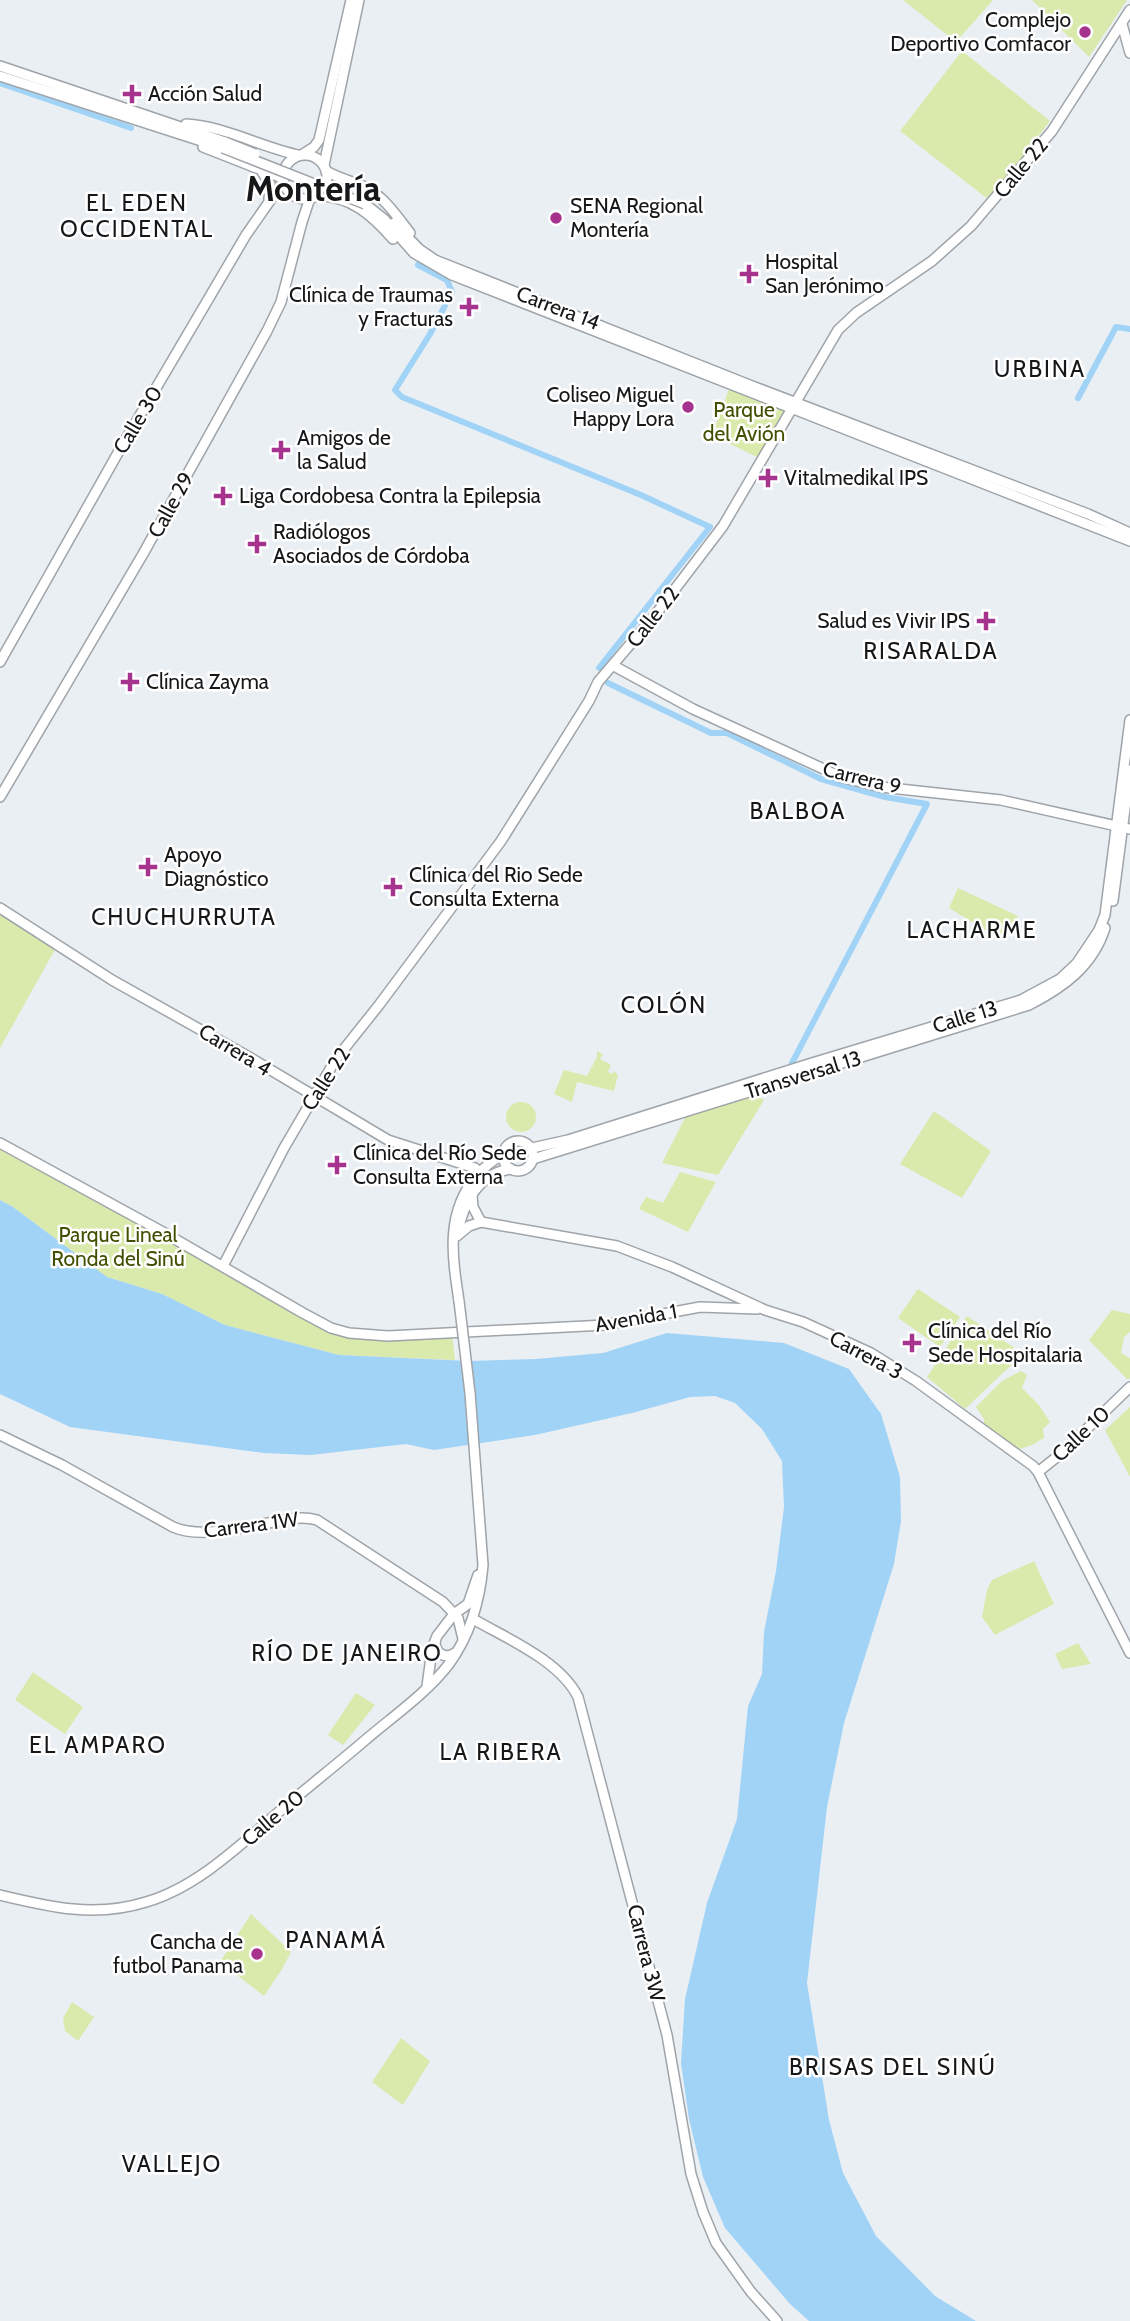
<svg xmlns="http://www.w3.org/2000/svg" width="1130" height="2321" viewBox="0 0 1130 2321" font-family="Cabin,sans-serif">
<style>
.green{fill:#daeaac}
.water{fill:#a1d3f6}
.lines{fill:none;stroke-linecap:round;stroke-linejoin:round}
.canal{stroke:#a1d3f6;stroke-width:6}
.secondary-casing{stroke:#9ea4a9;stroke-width:12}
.secondary{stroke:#fff;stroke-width:9}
.secondary-bridge-casing{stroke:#9ea4a9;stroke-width:12;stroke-linecap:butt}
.secondary-bridge{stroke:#fff;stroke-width:9}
.poi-dot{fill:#a6348e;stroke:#fff;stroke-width:2.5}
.labels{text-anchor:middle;stroke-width:5;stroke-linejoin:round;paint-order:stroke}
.poi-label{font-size:21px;fill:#151719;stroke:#fff;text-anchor:start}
.street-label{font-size:21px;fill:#151719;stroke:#fff}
.park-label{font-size:21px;fill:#435001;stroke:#fff}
.neighbourhood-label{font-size:23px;letter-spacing:2px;fill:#151719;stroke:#fff}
.town-label{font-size:35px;font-weight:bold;fill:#151719;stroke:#fff}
</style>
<rect width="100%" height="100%" fill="#eaeff4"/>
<g class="green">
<polygon points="903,0 993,0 956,42"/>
<polygon points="1032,0 1127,0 1089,57"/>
<polygon points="962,51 1050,121 989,200 900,131"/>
<polygon points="729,389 788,412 759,458 712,435"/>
<polygon points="958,888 1018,916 1003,941 949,908"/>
<polygon points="0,911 57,946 0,1048"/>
<polygon points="597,1051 603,1054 600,1059 611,1065 608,1072 612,1074 614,1071 618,1075 614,1091 577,1082 572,1102 554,1094 564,1070 587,1076 597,1057"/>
<polygon points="754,1095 764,1100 718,1175 662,1163 686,1116"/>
<circle cx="521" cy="1117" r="15"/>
<polygon points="934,1111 991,1151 962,1198 900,1164"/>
<polygon points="0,1146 327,1329 452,1334 455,1360 339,1355 225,1325 162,1294 107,1277 13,1207 0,1200"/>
<polygon points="680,1172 716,1182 688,1232 639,1209 646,1197 663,1203"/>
<polygon points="918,1289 960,1317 940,1347 898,1318"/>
<polygon points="1112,1310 1130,1314 1130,1332 1124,1337 1121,1353 1130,1358 1130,1378 1128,1380 1089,1340"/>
<polygon points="967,1316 1023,1354 965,1409 927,1377"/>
<polygon points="1021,1371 1027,1375 1022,1388 1039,1405 1050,1422 1043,1429 1044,1438 1032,1445 1020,1449 984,1428 984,1419 976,1407 1002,1381"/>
<polygon points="1130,1407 1130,1477 1105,1430"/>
<polygon points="1034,1561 1054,1604 995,1635 982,1617 987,1590 992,1580"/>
<polygon points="1078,1643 1091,1664 1062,1669 1055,1654"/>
<polygon points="33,1672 83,1707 65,1734 15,1700"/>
<polygon points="356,1693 375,1705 343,1745 328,1735"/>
<polygon points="251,1914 291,1952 281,1971 264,1996 220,1962"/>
<polygon points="72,2002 94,2017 78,2041 65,2031 63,2018"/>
<polygon points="401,2038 430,2061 403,2105 372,2082"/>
</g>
<polygon class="water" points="0,1200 13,1207 107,1277 162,1294 225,1325 339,1355 469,1361 536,1359 603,1353 667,1333 784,1343 849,1369 881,1414 900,1477 901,1521 894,1564 844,1723 827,1807 807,1983 829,2120 843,2173 876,2236 935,2296 976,2321 809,2321 790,2304 725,2228 703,2177 689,2119 681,2063 685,1999 707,1903 737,1819 748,1706 762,1674 764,1632 776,1571 784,1507 782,1461 762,1429 735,1403 715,1396 690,1397 632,1413 535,1435 434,1450 406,1444 311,1455 264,1453 70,1427 0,1394"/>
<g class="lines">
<g class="canal">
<polyline points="0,83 131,128"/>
<polyline points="418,265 447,280 452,292 430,334 395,390 402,397 641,495 710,527 599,668"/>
<polyline points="1078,398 1116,327 1130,329"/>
<polyline points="608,683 711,733 727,733 821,779 885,797 927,804 792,1063"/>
</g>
<defs>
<g id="secondary">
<polyline points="1122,24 1130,53"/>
<polyline points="0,66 225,142"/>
<polyline points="0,76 223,148"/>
<path d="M186,124c38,2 75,23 112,31"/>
<polyline points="203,147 282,178"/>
<polyline points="303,154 314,147 319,140 351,0"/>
<circle cx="305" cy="177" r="22"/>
<polyline points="324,165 359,0"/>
<polyline points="261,170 270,184 269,199"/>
<path d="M326,171c12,7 25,10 37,15 20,9 34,30 47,47"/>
<path d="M316,196c34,-1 56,19 77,43"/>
<polyline points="365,204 384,219 414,253 452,275 1130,541"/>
<polyline points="394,223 419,249 435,260 747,384 1088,514 1130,533"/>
<polyline points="0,662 119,451 246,235 283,182"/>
<polyline points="614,666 693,709 841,777 881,787 1001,800 1130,829"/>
<polyline points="0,797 143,554 267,331 281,302 302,222 310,198"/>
<polyline points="1113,901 1130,770"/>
<polyline points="0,908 112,980 249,1057 388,1140 475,1168 479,1172"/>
<circle cx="518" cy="1156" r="15"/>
<polyline points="0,1143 161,1231 303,1313 331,1328 349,1333 388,1336 605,1325 700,1307 757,1309"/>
<polyline points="532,1148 568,1140 812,1063 1021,1000 1060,979 1077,963 1099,930 1105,915 1130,720"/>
<path d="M533,1159l496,-154c35,-18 64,-39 76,-77"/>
<polyline points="472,1195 473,1207 481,1222"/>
<path d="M458,1231c6,-29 21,-58 53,-62"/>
<polyline points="457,1236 469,1226 481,1222 617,1246 672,1267 765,1310 803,1322 871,1353 916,1381 1033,1466 1038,1472 1130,1653"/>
<polyline points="223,1266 284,1148 336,1059 379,1005 501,841 589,701 598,682 656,614 723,526 838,330 856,313 932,261 971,226 1052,131 1130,10"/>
<path d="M459,1301c-7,-46 -14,-89 19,-127 7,-8 17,-14 25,-21"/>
<path d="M0,1435l62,30 111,62c28,12 71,0 101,-5 15,-3 28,-6 43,-2l126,82 15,16 5,21"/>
<polyline points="1038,1472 1063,1452 1130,1387"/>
<path d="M473,1619c35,20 87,42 105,78l89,338 24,139 12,38 13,31 35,49 26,29"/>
<path d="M435,1641c0,12 10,19 20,12"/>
<polyline points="427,1686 432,1650 437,1636 454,1614 468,1604 478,1575"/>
<path d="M0,1895c50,12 95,23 146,7 52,-15 95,-58 135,-92 27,-23 55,-45 82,-68 29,-25 63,-48 86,-78 22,-30 31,-63 34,-99l-13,-172"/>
</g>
</defs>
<use href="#secondary" class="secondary-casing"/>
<use href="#secondary" class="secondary"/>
<defs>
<g id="secondary-bridge">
<polyline points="225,142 255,154"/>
<polyline points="223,148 365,204"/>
<polyline points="459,1301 470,1393"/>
</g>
</defs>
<use href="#secondary-bridge" class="secondary-bridge-casing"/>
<use href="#secondary-bridge" class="secondary-bridge"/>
</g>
<g class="poi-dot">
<circle cx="1085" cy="32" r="7"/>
<path d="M128.5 83.5h7v7h7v7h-7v7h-7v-7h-7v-7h7z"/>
<circle cx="556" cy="218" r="7"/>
<path d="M745.5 263.5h7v7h7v7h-7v7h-7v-7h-7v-7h7z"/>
<path d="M465.5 296.5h7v7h7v7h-7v7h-7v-7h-7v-7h7z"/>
<circle cx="688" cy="407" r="7"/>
<path d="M277.5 439.5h7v7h7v7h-7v7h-7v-7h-7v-7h7z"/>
<path d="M764.5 467.5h7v7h7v7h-7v7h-7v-7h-7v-7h7z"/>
<path d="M219.5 485.5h7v7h7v7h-7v7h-7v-7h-7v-7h7z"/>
<path d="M253.5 533.5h7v7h7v7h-7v7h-7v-7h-7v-7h7z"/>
<path d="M982.5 610.5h7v7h7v7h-7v7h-7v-7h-7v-7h7z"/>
<path d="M126.5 671.5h7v7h7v7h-7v7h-7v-7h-7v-7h7z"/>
<path d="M144.5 856.5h7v7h7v7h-7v7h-7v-7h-7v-7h7z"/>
<path d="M389.5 876.5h7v7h7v7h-7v7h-7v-7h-7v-7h7z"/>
<path d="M333.5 1154.5h7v7h7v7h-7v7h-7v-7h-7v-7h7z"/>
<path d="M908.5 1332.5h7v7h7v7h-7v7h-7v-7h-7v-7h7z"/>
<circle cx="257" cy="1954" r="7"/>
</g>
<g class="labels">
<g class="poi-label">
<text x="1071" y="27" text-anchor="end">Complejo<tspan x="1071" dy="24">Deportivo Comfacor</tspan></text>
<text x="148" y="101">Acción Salud</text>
<text x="570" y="213">SENA Regional<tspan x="570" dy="24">Montería</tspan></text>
<text x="765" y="269">Hospital<tspan x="765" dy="24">San Jerónimo</tspan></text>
<text x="453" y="302" text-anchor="end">Clínica de Traumas<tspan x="453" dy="24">y Fracturas</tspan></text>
<text x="674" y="402" text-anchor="end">Coliseo Miguel<tspan x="674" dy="24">Happy Lora</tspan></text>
<text x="297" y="445">Amigos de<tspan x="297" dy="24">la Salud</tspan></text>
<text x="784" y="485">Vitalmedikal IPS</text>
<text x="239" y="503">Liga Cordobesa Contra la Epilepsia</text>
<text x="273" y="539">Radiólogos<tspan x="273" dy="24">Asociados de Córdoba</tspan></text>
<text x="970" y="628" text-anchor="end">Salud es Vivir IPS</text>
<text x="146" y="689">Clínica Zayma</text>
<text x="164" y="862">Apoyo<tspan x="164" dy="24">Diagnóstico</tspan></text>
<text x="409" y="882">Clínica del Rio Sede<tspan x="409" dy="24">Consulta Externa</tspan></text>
<text x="353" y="1160">Clínica del Río Sede<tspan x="353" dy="24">Consulta Externa</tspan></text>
<text x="928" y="1338">Clínica del Río<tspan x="928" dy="24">Sede Hospitalaria</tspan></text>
<text x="243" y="1949" text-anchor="end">Cancha de<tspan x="243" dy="24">futbol Panama</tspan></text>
</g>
<g class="street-label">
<text transform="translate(1021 168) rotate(-50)" y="7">Calle 22</text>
<text transform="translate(558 308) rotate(21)" y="7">Carrera 14</text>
<text transform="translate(138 420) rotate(-59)" y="7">Calle 30</text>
<text transform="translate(171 505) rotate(-61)" y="7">Calle 29</text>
<text transform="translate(653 617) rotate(-52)" y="7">Calle 22</text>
<text transform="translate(862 778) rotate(14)" y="7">Carrera 9</text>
<text transform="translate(965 1017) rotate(-17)" y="7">Calle 13</text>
<text transform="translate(235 1050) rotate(31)" y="7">Carrera 4</text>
<text transform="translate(803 1075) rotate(-17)" y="7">Transversal 13</text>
<text transform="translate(326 1079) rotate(-57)" y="7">Calle 22</text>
<text transform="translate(636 1318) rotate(-10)" y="7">Avenida 1</text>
<text transform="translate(866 1355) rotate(28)" y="7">Carrera 3</text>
<text transform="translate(1081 1434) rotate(-43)" y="7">Calle 10</text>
<text transform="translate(251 1525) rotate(-7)" y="7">Carrera 1W</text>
<text transform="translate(273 1818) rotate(-40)" y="7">Calle 20</text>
<text transform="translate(646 1953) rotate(76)" y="7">Carrera 3W</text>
</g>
<g class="park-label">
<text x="744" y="417">Parque<tspan x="744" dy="24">del Avión</tspan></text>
<text x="118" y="1242">Parque Lineal<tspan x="118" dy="24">Ronda del Sinú</tspan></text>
</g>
<g class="neighbourhood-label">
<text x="137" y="211">EL EDEN<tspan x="137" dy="26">OCCIDENTAL</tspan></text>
<text x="1040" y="377">URBINA</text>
<text x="931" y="659">RISARALDA</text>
<text x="798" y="819">BALBOA</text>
<text x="184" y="925">CHUCHURRUTA</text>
<text x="972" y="938">LACHARME</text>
<text x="664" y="1013">COLÓN</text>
<text x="347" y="1661">RÍO DE JANEIRO</text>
<text x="98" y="1753">EL AMPARO</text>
<text x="501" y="1760">LA RIBERA</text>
<text x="336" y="1948">PANAMÁ</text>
<text x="893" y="2075">BRISAS DEL SINÚ</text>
<text x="172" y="2172">VALLEJO</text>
</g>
<g class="town-label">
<text x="313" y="201">Montería</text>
</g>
</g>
</svg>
